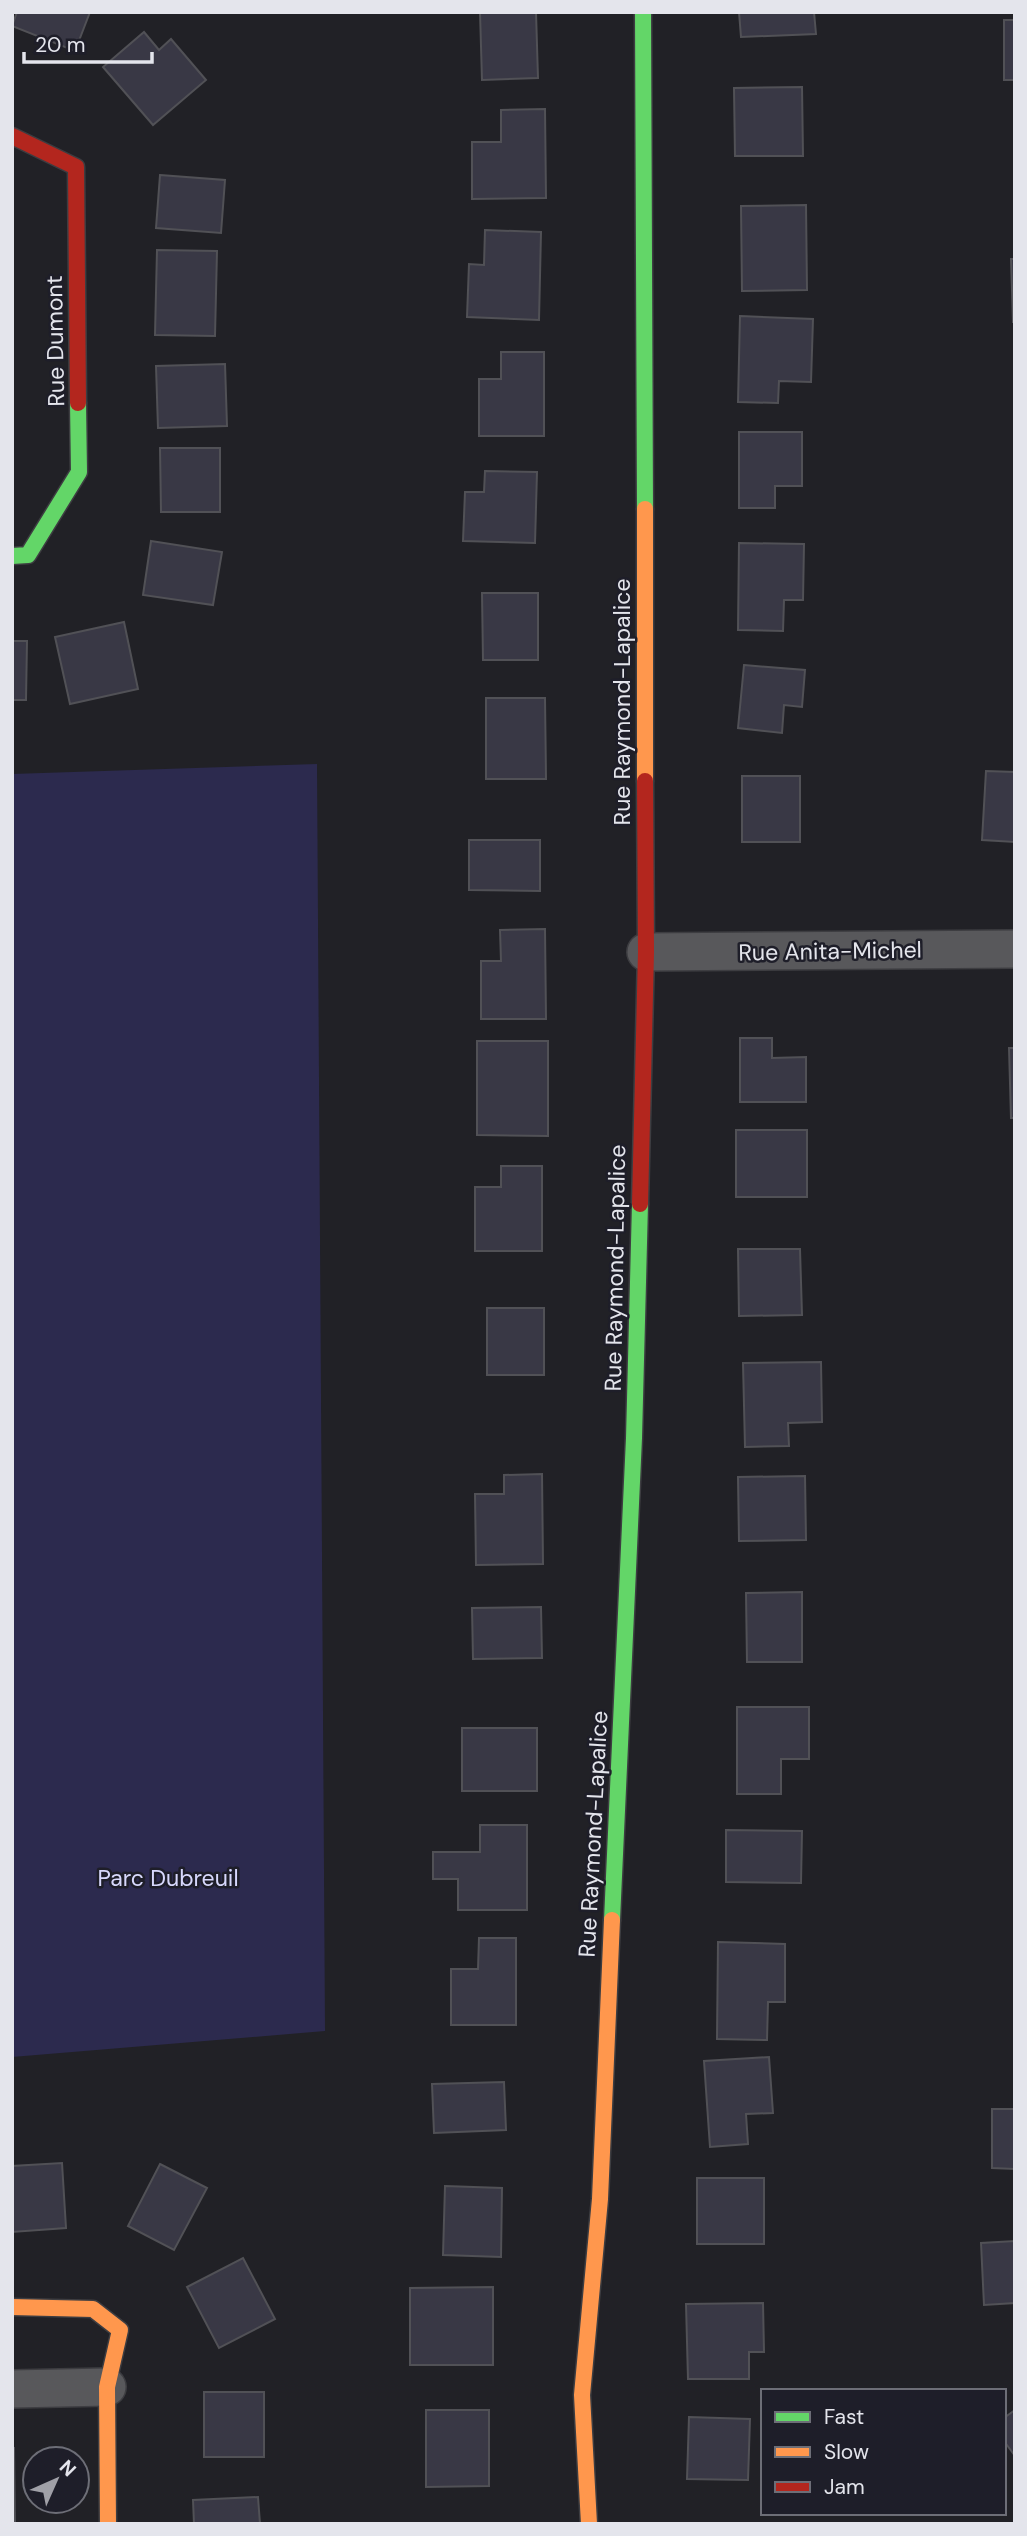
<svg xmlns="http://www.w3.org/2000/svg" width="1027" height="2536" viewBox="0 0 1027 2536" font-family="'DM Sans',sans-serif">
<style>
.green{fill:#2c2a4e}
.building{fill:#393845;stroke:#515156;stroke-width:2}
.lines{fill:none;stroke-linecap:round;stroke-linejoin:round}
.street-casing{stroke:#3d3d41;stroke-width:40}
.fast-casing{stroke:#3d3d41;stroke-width:19}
.slow-casing{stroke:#3d3d41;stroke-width:19}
.jam-casing{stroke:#3d3d41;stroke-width:19}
.street{stroke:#58585b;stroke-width:37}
.fast{stroke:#63d668;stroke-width:16}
.slow{stroke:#ff974d;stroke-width:16}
.jam{stroke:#b3261e;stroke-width:16}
.labels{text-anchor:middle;stroke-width:5;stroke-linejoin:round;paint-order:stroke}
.street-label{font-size:23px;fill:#e4e5ec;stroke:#1e1e29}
.park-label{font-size:23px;fill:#d7d8fc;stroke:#1e1e29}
</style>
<rect width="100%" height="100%" fill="#212126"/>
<polygon class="green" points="317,764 325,2031 12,2057 12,774"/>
<g class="building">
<polygon points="17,12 90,12 75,51 12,26"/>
<polygon points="480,12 536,12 538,78 482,80"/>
<polygon points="739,12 814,12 816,34 741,37"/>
<rect x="1004" y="20" width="11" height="60"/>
<polygon points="144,32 159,50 171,39 206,80 153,125 103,67"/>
<polygon points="802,87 803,156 735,156 734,88"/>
<polygon points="545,109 546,198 472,199 472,142 501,142 501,110"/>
<polygon points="160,175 225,180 221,233 156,228"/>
<polygon points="806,205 807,290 742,291 741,206"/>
<polygon points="485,230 541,232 539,320 467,317 469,264 484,265"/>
<polygon points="157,250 217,251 215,336 155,335"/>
<polygon points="1011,259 1015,259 1015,322 1013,322"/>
<polygon points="740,316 813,319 811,382 779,381 778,403 738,402"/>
<polygon points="501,352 544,352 544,436 479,436 479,379 501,379"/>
<polygon points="225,364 227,426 158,428 156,366"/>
<polygon points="739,432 802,432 802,486 775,486 775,508 739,508"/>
<polygon points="160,448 220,448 220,512 161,512"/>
<polygon points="485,471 537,472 535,543 463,541 465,492 484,492"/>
<polygon points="151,541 222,552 213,605 143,595"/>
<polygon points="739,543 804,544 803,600 784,600 783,631 738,630"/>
<polygon points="482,593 538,593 538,660 483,660"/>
<polygon points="124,622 138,689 70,704 55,637"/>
<polygon points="12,641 27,641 26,700 12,700"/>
<polygon points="744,665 805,670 802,707 784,705 782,733 738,728"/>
<polygon points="486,698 545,698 546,779 486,779"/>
<polygon points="986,771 1015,772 1015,842 982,840"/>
<rect x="742" y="776" width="58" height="66"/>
<polygon points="469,840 540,840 540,891 469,890"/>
<polygon points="545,929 546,1019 481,1019 481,961 501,961 500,930"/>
<polygon points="740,1038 772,1038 772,1058 806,1057 806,1102 740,1102"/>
<polygon points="477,1041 548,1041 548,1136 477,1135"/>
<polygon points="1009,1048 1015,1048 1015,1118 1011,1118"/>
<rect x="736" y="1130" width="71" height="67"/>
<polygon points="501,1166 542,1166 542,1251 475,1251 475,1187 501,1187"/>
<polygon points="738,1249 800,1249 802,1315 739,1316"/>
<rect x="487" y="1308" width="57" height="67"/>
<polygon points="821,1362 822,1422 788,1423 789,1446 745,1447 743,1363"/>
<polygon points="542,1474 543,1564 476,1565 475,1494 504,1494 504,1475"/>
<polygon points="805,1476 806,1540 739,1541 738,1477"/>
<polygon points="802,1592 802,1662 747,1662 746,1593"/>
<polygon points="541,1607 542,1658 473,1659 472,1608"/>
<polygon points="737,1707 809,1707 809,1759 781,1759 781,1794 737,1794"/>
<rect x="462" y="1728" width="75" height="63"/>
<polygon points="480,1825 527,1825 527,1910 458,1910 458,1879 433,1879 433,1852 480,1852"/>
<polygon points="726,1830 802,1831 801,1883 726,1882"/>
<polygon points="479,1938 516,1938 516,2025 451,2025 451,1969 478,1969"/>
<polygon points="718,1942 785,1944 785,2002 768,2002 767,2040 717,2039"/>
<polygon points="769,2057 773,2113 746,2114 748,2144 710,2147 704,2061"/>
<polygon points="504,2082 506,2130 434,2133 432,2084"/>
<polygon points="992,2109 1015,2109 1015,2169 992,2168"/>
<polygon points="62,2163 66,2228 12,2232 12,2166"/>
<polygon points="160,2164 207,2188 174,2250 128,2226"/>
<rect x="697" y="2178" width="67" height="66"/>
<polygon points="445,2186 502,2188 501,2257 443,2255"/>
<polygon points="1015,2241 1015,2303 984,2305 981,2243"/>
<polygon points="243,2258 275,2319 219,2348 187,2287"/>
<polygon points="493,2287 493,2365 410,2365 410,2288"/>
<polygon points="763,2303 764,2352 749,2352 749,2379 688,2379 686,2304"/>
<rect x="204" y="2392" width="60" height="65"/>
<polygon points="426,2410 489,2410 489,2486 426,2487"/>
<polygon points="1015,2410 1015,2456 1004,2441 1004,2418"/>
<polygon points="689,2417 750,2419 748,2480 687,2479"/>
<polygon points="12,2448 14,2448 15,2524 12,2524"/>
<polygon points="258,2497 260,2524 194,2524 193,2500"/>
</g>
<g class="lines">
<defs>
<g id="street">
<polyline points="646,952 1015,949"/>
<polyline points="12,2389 107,2387"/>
</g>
<g id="fast">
<polyline points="643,12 645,509"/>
<polyline points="12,556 28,555 79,472 78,403"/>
<polyline points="612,1920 634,1438 640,1204"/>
</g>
<g id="slow">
<polyline points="645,509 645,781"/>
<polyline points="12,2307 93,2309 120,2330 107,2387 108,2524"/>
<polyline points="589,2524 582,2395 600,2199 612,1920"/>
</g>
<g id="jam">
<polyline points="12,136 76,167 78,403"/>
<polyline points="640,1204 646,952 645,781"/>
</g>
</defs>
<use href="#street" class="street-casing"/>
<use href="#fast" class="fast-casing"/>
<use href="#slow" class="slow-casing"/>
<use href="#jam" class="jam-casing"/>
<use href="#street" class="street"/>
<use href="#fast" class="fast"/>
<use href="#slow" class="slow"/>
<use href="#jam" class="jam"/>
</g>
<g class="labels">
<g class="street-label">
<text transform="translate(55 341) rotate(-91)" y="8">Rue Dumont</text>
<text transform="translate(622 702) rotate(-90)" y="8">Rue Raymond-Lapalice</text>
<text transform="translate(830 951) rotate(-1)" y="8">Rue Anita-Michel</text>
<text transform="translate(615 1268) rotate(-89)" y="8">Rue Raymond-Lapalice</text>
<text transform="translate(593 1834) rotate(-87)" y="8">Rue Raymond-Lapalice</text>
</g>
<g class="park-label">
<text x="168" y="1886">Parc Dubreuil</text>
</g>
</g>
<rect width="1027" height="2536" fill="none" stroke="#e4e5ec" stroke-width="28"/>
<rect x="761" y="2389" width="245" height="126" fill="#1e1e29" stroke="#6d6e77" stroke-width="2"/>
<rect x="775" y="2412" width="35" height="10" fill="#63d668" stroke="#6d6e77" stroke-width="2"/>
<text x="824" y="2424" font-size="21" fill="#e4e5ec">Fast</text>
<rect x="775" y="2447" width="35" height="10" fill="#ff974d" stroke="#6d6e77" stroke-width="2"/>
<text x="824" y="2459" font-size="21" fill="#e4e5ec">Slow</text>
<rect x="775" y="2482" width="35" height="10" fill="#b3261e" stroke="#6d6e77" stroke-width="2"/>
<text x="824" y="2494" font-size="21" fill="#e4e5ec">Jam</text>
<g transform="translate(56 2480) rotate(45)"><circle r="33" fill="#1e1e29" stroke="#6d6e77" stroke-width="2"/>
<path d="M0-5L12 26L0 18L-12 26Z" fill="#a0a0a7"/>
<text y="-10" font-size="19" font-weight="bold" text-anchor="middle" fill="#e4e5ec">N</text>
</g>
<path d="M24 52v10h128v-10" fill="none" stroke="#e4e5ec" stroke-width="3.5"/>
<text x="35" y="52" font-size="21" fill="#e4e5ec" stroke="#1e1e29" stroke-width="5" paint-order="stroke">20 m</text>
</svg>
